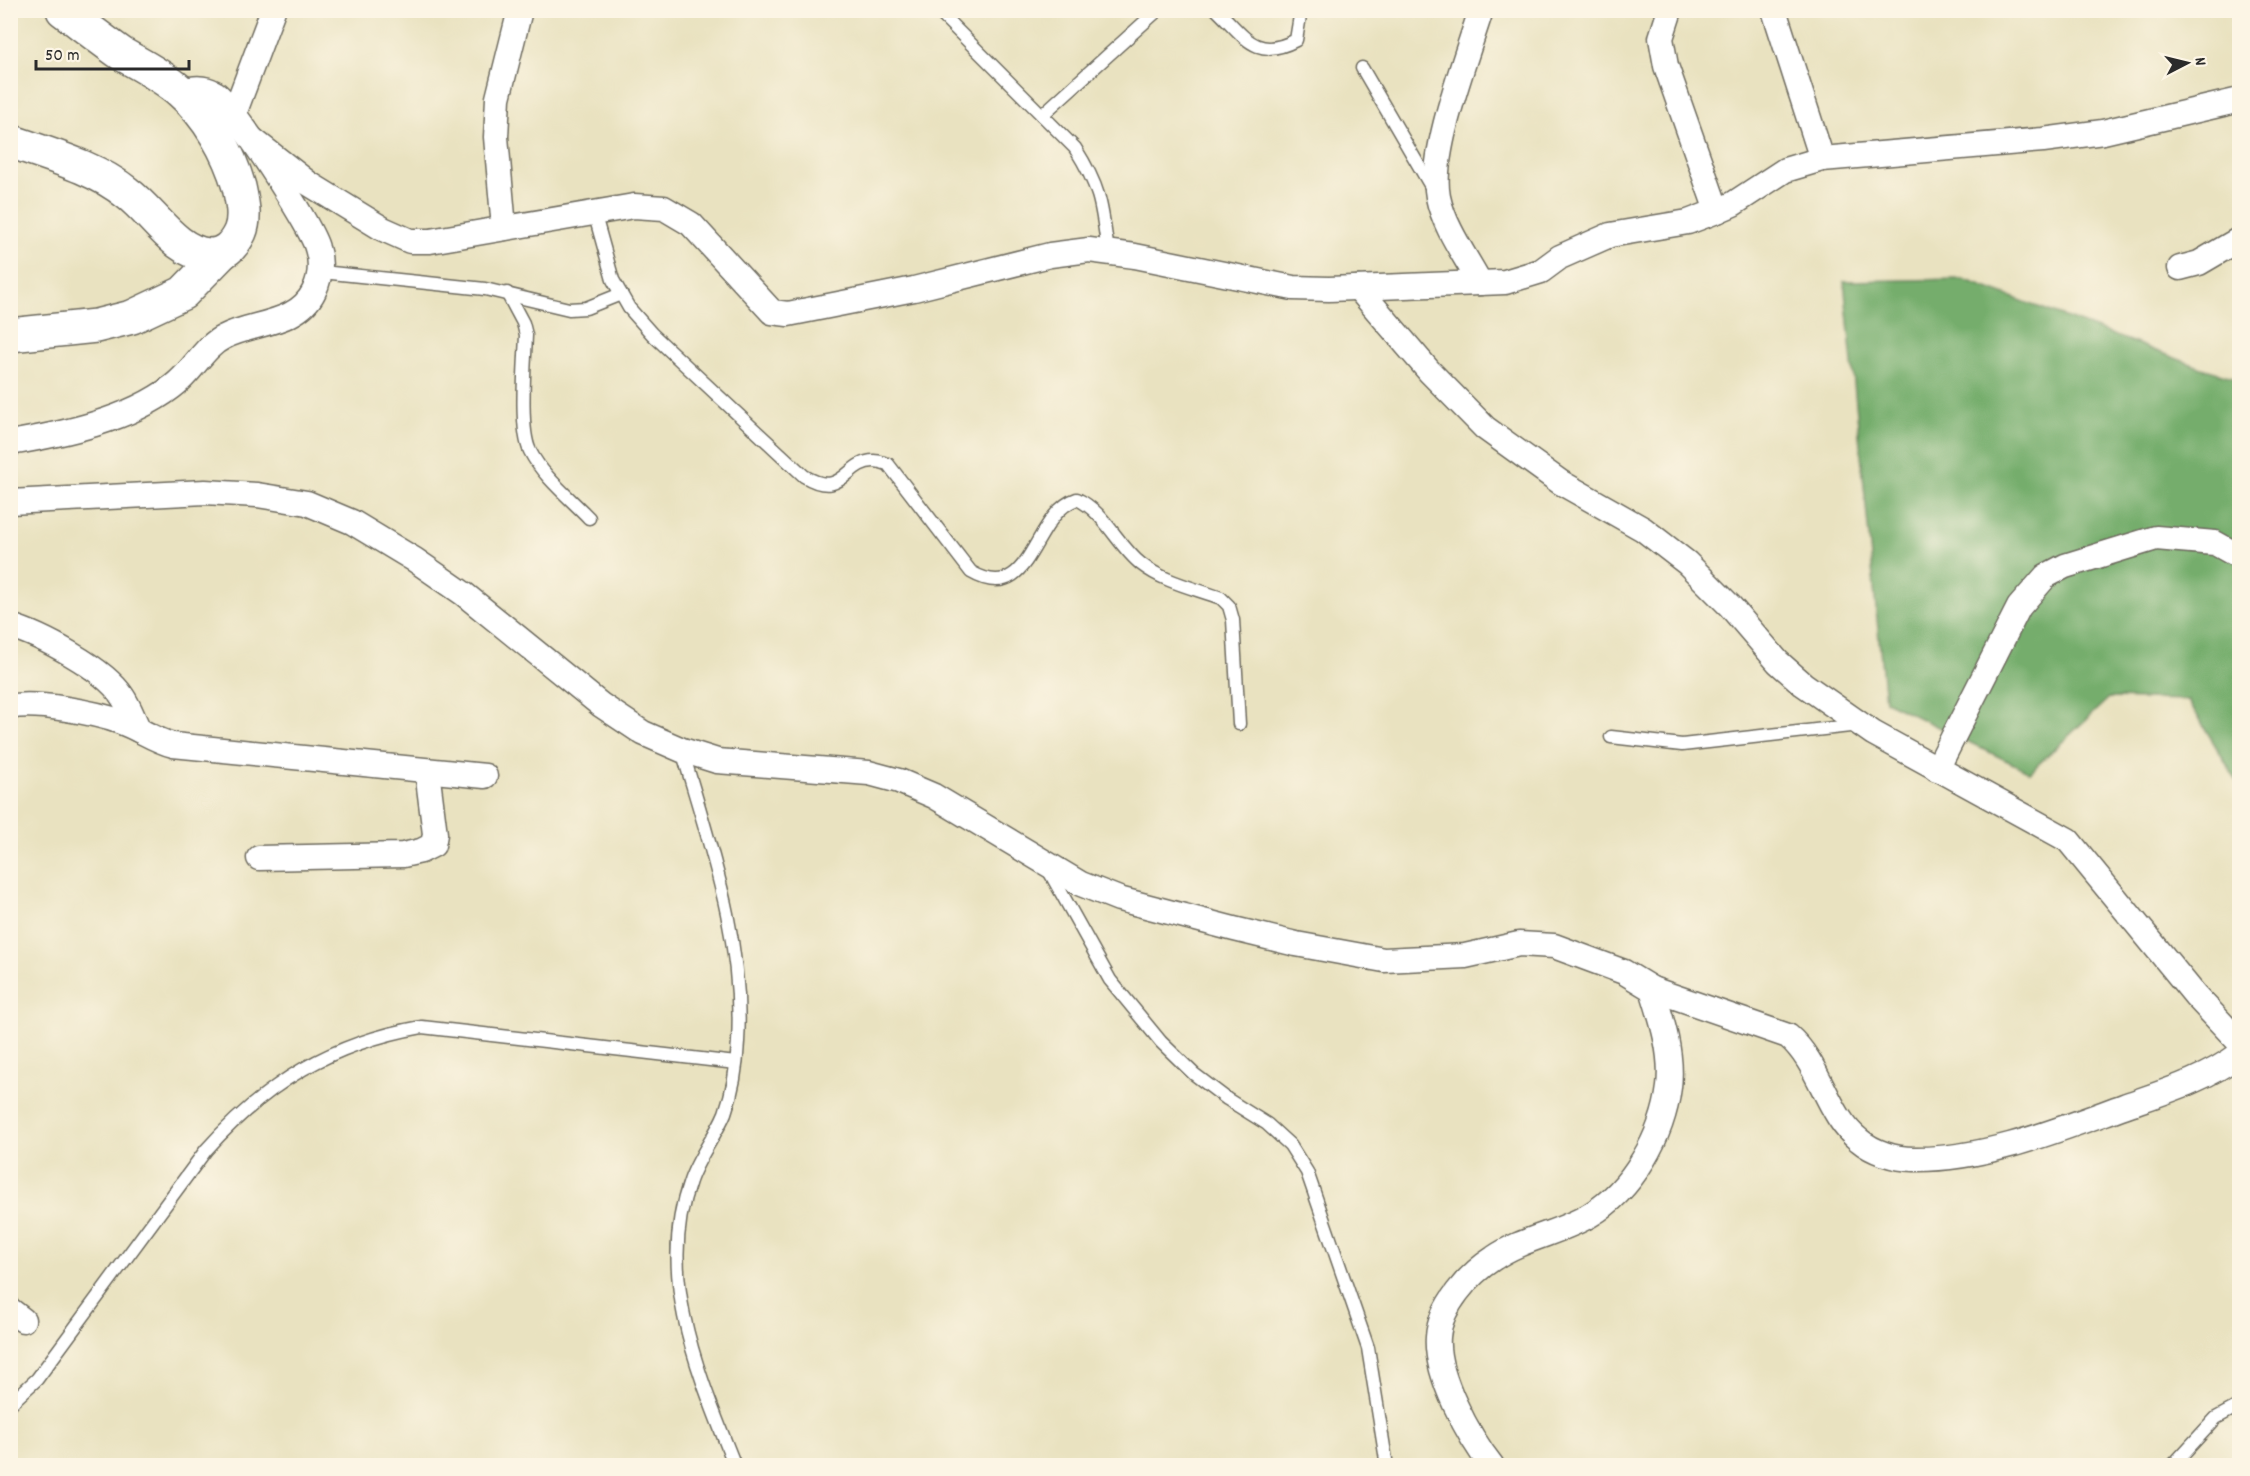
<svg xmlns="http://www.w3.org/2000/svg" width="2250" height="1476" viewBox="0 0 2250 1476" font-family="Dekko,sans-serif">
<style>
.forest{fill:#74ad6c;stroke:#506c4c;stroke-width:1.5}
.lines{fill:none;stroke-linecap:round;stroke-linejoin:round}
.lane-casing{stroke:#6e6b5f;stroke-width:15}
.street-casing{stroke:#6e6b5f;stroke-width:27}
.secondary-casing{stroke:#6e6b5f;stroke-width:36}
.highway-casing{stroke:#6e6b5f;stroke-width:36}
.lane{stroke:#fff;stroke-width:12}
.street{stroke:#fff;stroke-width:24}
.secondary{stroke:#fff;stroke-width:33}
.highway{stroke:#fff;stroke-width:33}
</style>
<rect width="100%" height="100%" fill="#fcf5e5"/>
<filter id="ink" filterUnits="userSpaceOnUse"><feTurbulence type="fractalNoise" baseFrequency=".0167" numOctaves="2"/><feDisplacementMap in="SourceGraphic" scale="12" xChannelSelector="R" yChannelSelector="G"/><feConvolveMatrix kernelMatrix="1 2 1 2 8 2 1 2 1" color-interpolation-filters="sRGB"/></filter>
<filter id="wash" filterUnits="userSpaceOnUse"><feTurbulence type="fractalNoise" baseFrequency=".008" numOctaves="4" result="noise"/><feDisplacementMap in="SourceGraphic" scale="24" xChannelSelector="R" yChannelSelector="G"/><feGaussianBlur stdDeviation="1.35" result="paint"/><feColorMatrix in="noise" values="0 0 0 0 0 0 0 0 0 0 0 0 0 0 0 0 0 1.4 0 .05"/><feComposite in="paint" operator="in"/></filter>
<g filter="url(#wash)">
<rect width="100%" height="100%" fill="#e9e2c0"/>
<polygon class="forest" points="1963,279 2202,368 2239,379 2239,785 2188,700 2109,698 2030,772 1885,701 1844,281"/>
</g>
<g filter="url(#ink)">
<g class="lines">
<defs>
<g id="lane">
<path d="M937,10l138,138c26,41 27,58 33,105"/>
<path d="M1217,10c28,27 39,51 79,30l5,-30"/>
<polyline points="1362,68 1433,190"/>
<polyline points="1042,115 1158,10"/>
<path d="M594,212l19,68 16,28 23,26 152,142c40,24 41,-15 70,-15 4,0 10,2 14,3l83,108c62,36 60,-58 106,-73 28,13 40,46 64,65 23,18 53,24 80,34l8,8 4,14 6,104"/>
<polyline points="322,272 485,289 569,309 586,308 621,294"/>
<path d="M507,293l16,30 3,12c-1,27 -7,94 4,116 13,26 40,47 59,67"/>
<polyline points="1611,737 1682,745 1859,725"/>
<path d="M682,750c28,96 62,191 56,292 -1,23 -5,49 -13,71 -10,24 -27,44 -35,68 -35,96 10,196 45,285"/>
<polyline points="1048,869 1110,980 1161,1042 1194,1074 1227,1099 1267,1124 1290,1145 1307,1172 1368,1348 1387,1466"/>
<path d="M10,1404l27,-25 169,-229c61,-68 126,-107 216,-123l314,36"/>
<polyline points="2172,1466 2216,1418 2240,1405"/>
</g>
<g id="street">
<polyline points="1670,10 1661,38 1666,66 1717,211"/>
<polyline points="1774,10 1822,159"/>
<polyline points="234,114 273,10"/>
<polyline points="253,140 308,183 383,229 410,241 430,241 634,206 664,208 691,224 772,312 788,314 914,289 1050,255 1089,250 1135,256 1293,288 1329,289 1505,282 1541,271 1560,257 1610,235 1688,222 1717,211 1733,204 1785,170 1822,159 2043,140 2103,132 2240,100"/>
<polyline points="504,228 496,137 498,98 520,10"/>
<polyline points="2180,268 2199,263 2240,239"/>
<path d="M1480,283c-14,-26 -36,-56 -42,-86 -9,-44 29,-141 43,-187"/>
<polyline points="1358,288 1429,371 1485,428 1560,482 1643,529 1687,563 1730,606 1778,662 1803,684 1873,733 2068,840 2195,995 2240,1043"/>
<path d="M10,443c53,-9 119,-23 162,-56 21,-15 31,-40 52,-50 28,-15 74,-12 90,-46 7,-15 8,-28 3,-43 -5,-21 -86,-145 -102,-155 -12,-7 -22,-5 -35,-2"/>
<path d="M10,502l195,-10 52,3 50,8 45,19 63,38 49,34 137,111 42,28 39,17 35,11 152,12 30,8 35,15 147,88 38,15 115,30 62,15 88,16 81,-4 54,-12 35,2 70,26 28,17c10,31 21,65 17,98 -6,49 -37,103 -79,128 -30,18 -67,23 -96,43 -25,16 -54,48 -56,79 -3,38 31,100 54,129"/>
<path d="M10,626c31,9 95,43 112,70 7,10 11,22 17,34"/>
<path d="M10,707c25,-6 87,6 111,15 19,7 33,18 52,23l312,31"/>
<polyline points="1937,769 2019,607 2046,576 2065,566 2156,538 2215,543 2240,557"/>
<polyline points="259,858 403,855 421,851 433,845 435,834 427,771"/>
<path d="M1652,989l136,47c33,28 38,78 71,104 14,12 36,19 55,19 71,1 144,-29 210,-53 40,-14 81,-26 116,-52"/>
<polyline points="10,1310 23,1320"/>
</g>
<polyline id="secondary" points="10,335 96,326 132,317 183,293 222,253"/>
<path id="highway" d="M10,141c39,14 85,26 117,52 26,19 48,60 82,62 16,0 25,-10 31,-23 6,-14 2,-31 -1,-45 -10,-35 -31,-72 -59,-96 -17,-15 -39,-26 -58,-37 -20,-14 -39,-29 -59,-44"/>
</defs>
<use href="#lane" class="lane-casing"/>
<use href="#street" class="street-casing"/>
<use href="#secondary" class="secondary-casing"/>
<use href="#highway" class="highway-casing"/>
<use href="#lane" class="lane"/>
<use href="#street" class="street"/>
<use href="#secondary" class="secondary"/>
<use href="#highway" class="highway"/>
</g>
</g>
<rect width="2250" height="1476" fill="none" stroke="#fcf5e5" stroke-width="36"/>
<g transform="translate(2187 63) rotate(83)" stroke="#fcf5e5" stroke-width="4.5" paint-order="stroke">
<path d="M0-4.5L10 22L0 15L-10 22Z" fill="#2b2b2b"/>
<text y="-9" font-size="16" font-weight="bold" text-anchor="middle" fill="#2b2b2b">N</text>
</g>
<path d="M36 60v9h153v-9" fill="none" stroke="#2b2b2b" stroke-width="3"/>
<text x="45" y="60" font-size="18" fill="#2b2b2b" stroke="#fcf5e5" stroke-width="4.5" paint-order="stroke">50 m</text>
</svg>
